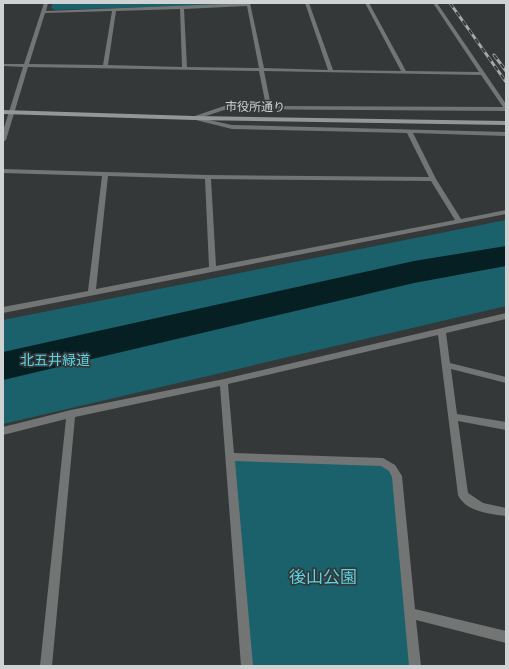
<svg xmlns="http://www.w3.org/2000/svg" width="509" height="669" viewBox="0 0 509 669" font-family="Figtree,'Noto Sans JP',sans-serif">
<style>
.green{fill:#1a616b}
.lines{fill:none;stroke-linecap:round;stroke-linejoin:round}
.river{fill:#051f23;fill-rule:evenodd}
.street{fill:#737575;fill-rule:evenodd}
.secondary{fill:#949797;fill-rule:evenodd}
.rail-casing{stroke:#a7aaaa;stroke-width:3}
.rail{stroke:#343838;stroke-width:2;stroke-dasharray:5.5;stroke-linecap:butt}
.labels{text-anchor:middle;stroke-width:3.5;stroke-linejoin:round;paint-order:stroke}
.far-street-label{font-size:12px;fill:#d0d3d3;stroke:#343838}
.park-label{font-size:14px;fill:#5ad3e5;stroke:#343838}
.near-park-label{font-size:17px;fill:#5ad3e5;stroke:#343838}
</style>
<rect width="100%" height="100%" fill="#343838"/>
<g class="green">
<polygon points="53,3 240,3 240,4 55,10 51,8"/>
<polygon points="506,220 506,306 3,424 3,320"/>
<polygon points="230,457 383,462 397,476 415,666 247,666"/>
</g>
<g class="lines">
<polygon class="river" points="506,246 506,266 414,283 3,380 3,352 414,261"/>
<g class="street">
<path d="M44,3h4l-2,8 204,-8 14,65 64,2 -23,-67h4l24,67 68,1 -36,-68h4l37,68 73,1 -46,-69h4l69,101v7l-279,-2 -27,9 32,7 274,7v4l-93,-3 23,46 25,40 45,-9v4l-503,99v-6l85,-16 14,-115 -99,-3v-4l205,6 221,2 -22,-44 -175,-4 -40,-10v-2l35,-12 39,1 -7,-35 -231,-4 -22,73 -3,2v-11l20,-64 -20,-1v-2h21zM247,6l12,62 -72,-1 -3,-58zM180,9l2,58 -74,-2 8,-54zM112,11l-9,54 -74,-1 16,-51zM264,71l217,4 22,32 -232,-1zM108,176l97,3 4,88 -113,22zM211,179l220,2 24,39 -239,46z"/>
<path d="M506,313v6l-60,14 4,30 56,14v6l-55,-14 6,45 49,8v8l-48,-9 10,72 15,10 23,5v8c-16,-2 -40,-4 -48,-21l-20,-160 -210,49 6,69 149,5 12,7 7,11 13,133 91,22v12l-90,-23 5,46h-12l-17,-189 -3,-6 -8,-5 -146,-5 18,205h-12l-21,-280 -145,31 -23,249h-12l26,-247 -63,16v-8l68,-17 153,-31z"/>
</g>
<polygon class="secondary" points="3,110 194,116 506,121 506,125 194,120 3,114"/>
<defs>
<g id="rail">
<polyline points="450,3 506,82"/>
<polyline points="494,55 506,71"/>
</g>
</defs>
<use href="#rail" class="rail-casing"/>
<use href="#rail" class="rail"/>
</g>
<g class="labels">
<g class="far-street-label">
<text transform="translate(255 107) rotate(1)" y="4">市役所通り</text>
</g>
<g class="park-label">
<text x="55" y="365">北五井緑道</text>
</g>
<g class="near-park-label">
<text x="323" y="583">後山公園</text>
</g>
</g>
<rect width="509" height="669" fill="none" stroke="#d0d3d3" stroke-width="8"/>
</svg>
